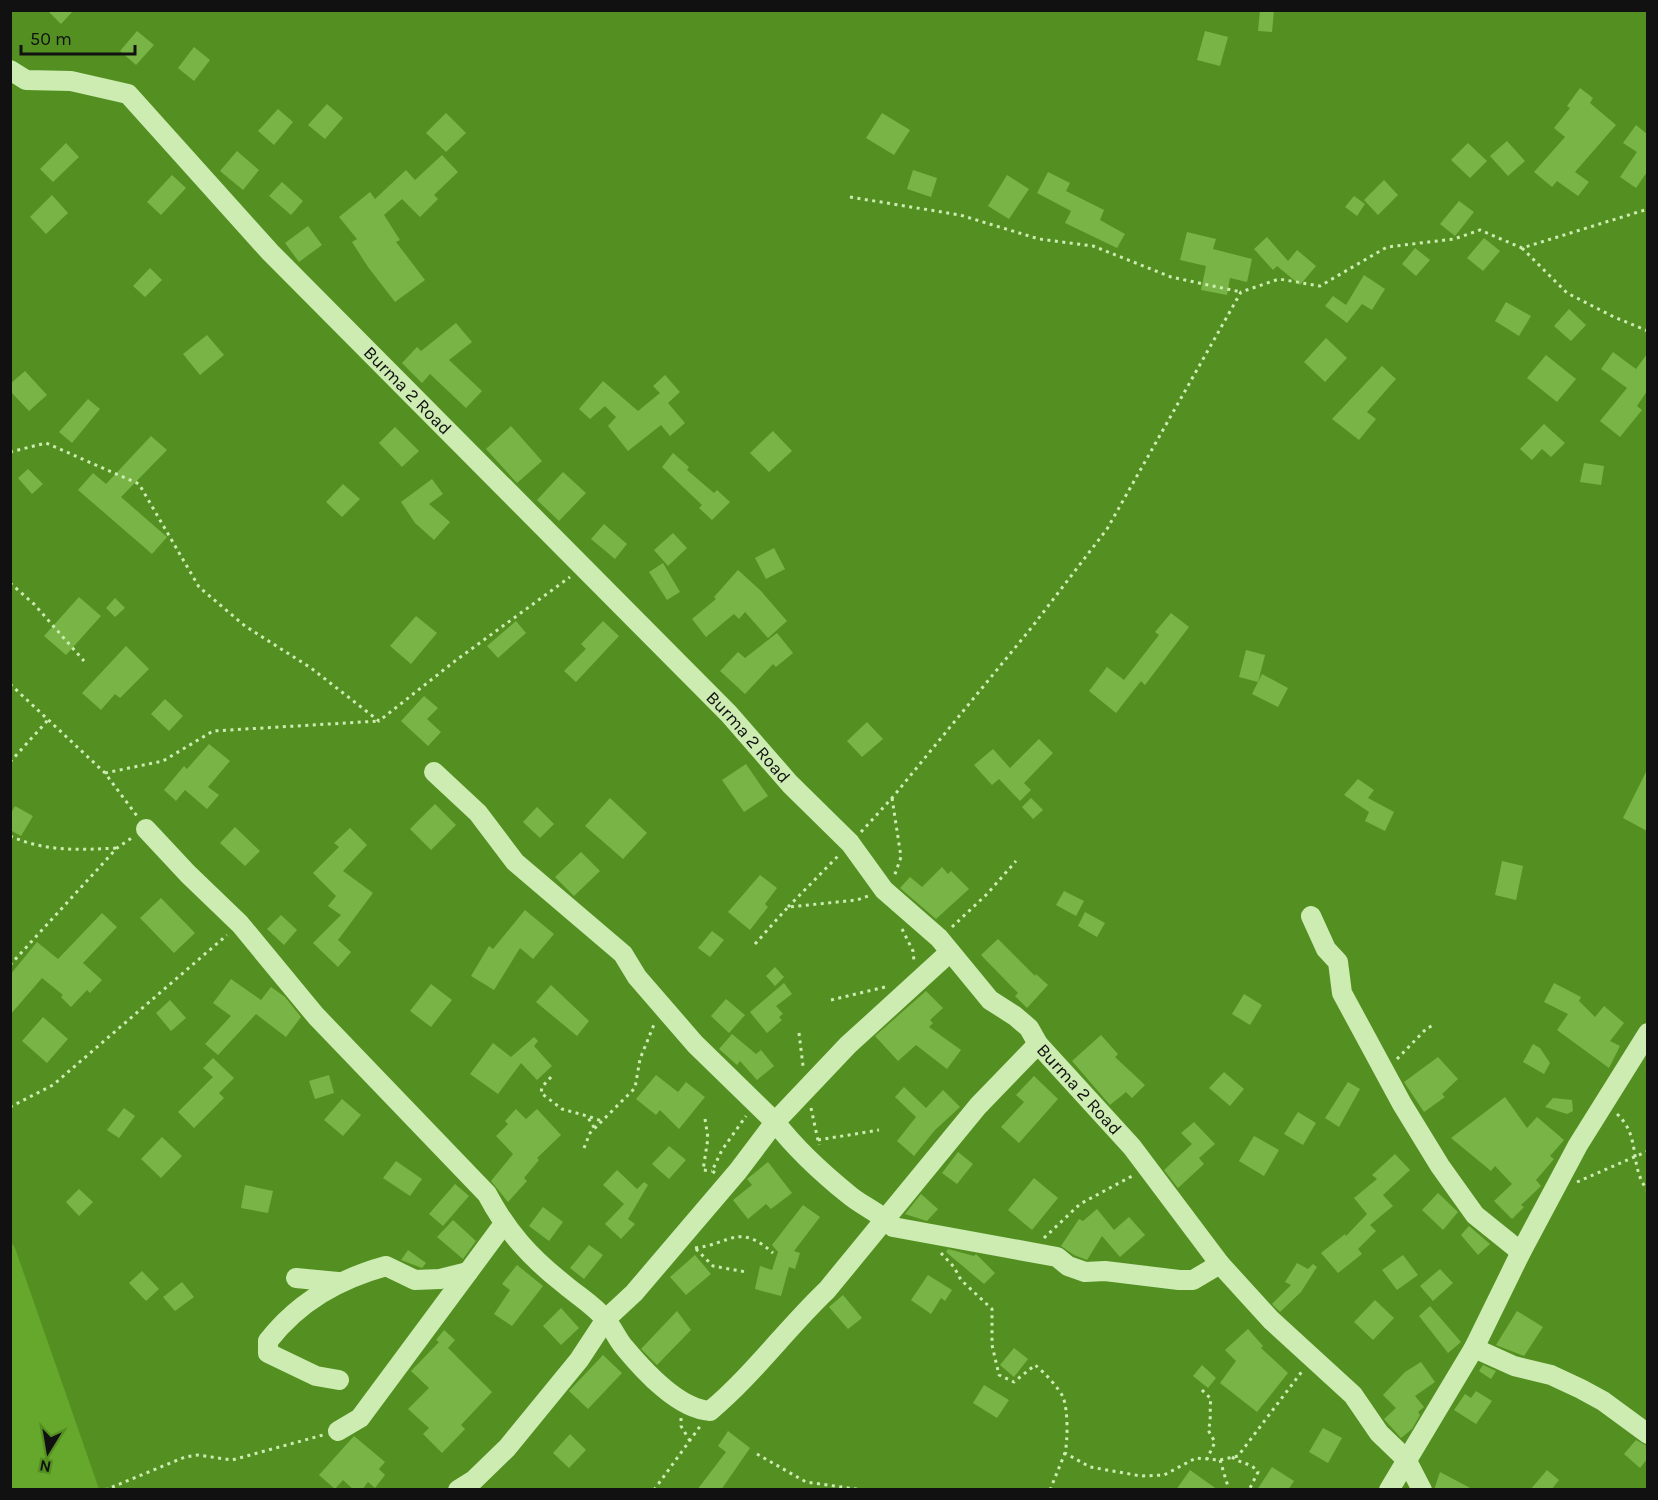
<svg xmlns="http://www.w3.org/2000/svg" width="1658" height="1500" viewBox="0 0 1658 1500" font-family="Karla,sans-serif">
<style>
.green{fill:#65a82b}
.building{fill:#79b546}
.lines{fill:none;stroke-linecap:round;stroke-linejoin:round}
.path{stroke:#cdecb2;stroke-width:3;stroke-dasharray:3 4.5;stroke-linecap:butt}
.minor{stroke:#cdecb2;stroke-width:20}
.labels{text-anchor:middle;stroke-width:6;stroke-linejoin:round;paint-order:stroke}
.street-label{font-size:18px;fill:#111;stroke:#539021}
</style>
<rect width="100%" height="100%" fill="#539021"/>
<polygon class="green" points="11,1242 15,1248 99,1489 11,1489"/>
<g class="building">
<polygon points="47,10 74,10 61,24"/>
<polygon points="1260,10 1274,10 1272,32 1258,31"/>
<polygon points="137,31 154,45 136,65 120,51"/>
<polygon points="1205,31 1228,37 1220,66 1197,60"/>
<polygon points="194,47 210,60 194,81 178,68"/>
<polygon points="1580,88 1593,98 1590,103 1616,125 1575,172 1589,182 1578,196 1557,181 1552,187 1534,172 1565,137 1554,128 1570,108 1567,106"/>
<polygon points="327,104 343,118 325,139 308,125"/>
<polygon points="278,109 293,122 274,145 258,131"/>
<polygon points="446,113 466,133 446,152 426,133"/>
<polygon points="882,113 910,130 894,155 866,138"/>
<polygon points="1636,125 1647,134 1647,172 1636,188 1620,177 1637,152 1623,143"/>
<polygon points="1507,141 1525,161 1508,176 1490,156"/>
<polygon points="66,143 79,157 53,182 40,169"/>
<polygon points="1468,143 1487,161 1470,178 1451,160"/>
<polygon points="237,151 259,170 243,190 220,171"/>
<polygon points="442,155 458,172 434,195 438,199 420,217 402,199 384,215 400,240 396,242 425,280 395,302 368,267 352,242 357,239 339,217 370,192 375,199 406,170 415,180"/>
<polygon points="913,170 937,178 931,197 907,189"/>
<polygon points="1048,172 1070,183 1066,191 1104,210 1100,220 1125,234 1117,248 1065,223 1071,211 1037,193"/>
<polygon points="172,175 186,188 161,215 147,202"/>
<polygon points="1007,175 1029,189 1009,219 988,206"/>
<polygon points="1384,180 1398,195 1378,215 1364,200"/>
<polygon points="282,182 303,201 291,215 269,196"/>
<polygon points="52,195 68,213 46,234 30,217"/>
<polygon points="1354,196 1365,204 1357,216 1345,207"/>
<polygon points="1459,201 1474,212 1455,236 1440,224"/>
<polygon points="308,226 322,245 299,262 285,243"/>
<polygon points="1187,232 1216,239 1213,249 1252,259 1247,282 1230,278 1227,295 1201,290 1206,266 1180,260"/>
<polygon points="1267,237 1288,261 1297,250 1316,266 1300,285 1277,266 1273,270 1254,249"/>
<polygon points="1484,238 1500,251 1483,271 1467,258"/>
<polygon points="1415,248 1430,260 1416,276 1402,264"/>
<polygon points="150,268 162,280 145,297 133,286"/>
<polygon points="1364,275 1385,289 1372,310 1362,304 1347,323 1325,306 1333,296 1346,305"/>
<polygon points="1506,302 1531,316 1519,336 1495,321"/>
<polygon points="1569,309 1586,325 1571,341 1554,326"/>
<polygon points="456,323 472,342 449,360 482,391 466,408 430,374 422,383 402,363 417,347 421,351"/>
<polygon points="207,335 224,355 200,375 183,354"/>
<polygon points="1326,338 1347,358 1325,382 1304,362"/>
<polygon points="1613,352 1636,369 1647,354 1647,391 1637,406 1642,410 1620,437 1600,421 1627,388 1601,369"/>
<polygon points="1546,355 1576,379 1557,402 1527,378"/>
<polygon points="1382,366 1396,379 1367,412 1376,419 1359,440 1332,419"/>
<polygon points="25,371 47,395 29,411 10,391 10,384"/>
<polygon points="665,375 680,392 668,403 685,423 670,436 661,425 628,451 608,426 616,417 605,406 590,419 579,409 603,381 638,411 660,393 653,386"/>
<polygon points="88,399 100,409 72,443 59,432"/>
<polygon points="1544,424 1565,443 1551,457 1542,449 1532,460 1520,449"/>
<polygon points="511,426 542,461 517,483 486,449"/>
<polygon points="395,427 419,451 402,467 379,443"/>
<polygon points="773,431 792,451 769,472 750,453"/>
<polygon points="151,436 167,450 121,497 167,537 152,554 78,490 93,473 106,484"/>
<polygon points="673,453 689,467 687,470 714,493 717,490 730,502 712,520 699,508 702,505 662,467"/>
<polygon points="1584,463 1604,466 1601,485 1580,482"/>
<polygon points="28,469 43,484 32,494 18,478"/>
<polygon points="563,472 586,493 559,521 537,500"/>
<polygon points="432,479 443,494 429,504 450,522 434,540 415,523 401,502"/>
<polygon points="343,484 360,499 342,517 326,502"/>
<polygon points="604,524 627,544 615,559 591,539"/>
<polygon points="673,533 687,548 668,566 654,550"/>
<polygon points="774,548 785,569 766,579 755,558"/>
<polygon points="663,563 680,592 667,600 649,572"/>
<polygon points="738,570 761,591 787,621 768,638 745,612 739,619 734,614 706,637 692,619 716,599 714,597"/>
<polygon points="79,597 101,616 66,655 44,636"/>
<polygon points="115,598 125,608 115,617 106,608"/>
<polygon points="1171,613 1189,627 1145,685 1141,681 1116,713 1089,691 1107,667 1124,680 1159,635 1155,632"/>
<polygon points="416,616 437,633 411,664 390,646"/>
<polygon points="516,621 526,633 498,658 487,646"/>
<polygon points="603,621 619,636 576,682 564,671 586,649 581,644"/>
<polygon points="777,633 793,653 776,667 773,664 745,694 720,671 738,652 745,658"/>
<polygon points="126,646 149,669 120,698 115,694 101,710 82,693"/>
<polygon points="1246,650 1265,655 1258,682 1239,677"/>
<polygon points="1262,674 1288,688 1278,707 1252,694"/>
<polygon points="424,696 438,708 427,719 441,732 428,746 401,721"/>
<polygon points="165,699 183,716 169,731 151,714"/>
<polygon points="867,722 883,739 862,757 847,741"/>
<polygon points="1039,739 1053,753 1024,783 1031,790 1020,801 999,779 992,785 974,765 993,749 1010,768"/>
<polygon points="209,744 230,761 208,787 219,795 207,809 185,790 176,801 164,790 184,766 187,769"/>
<polygon points="746,764 768,796 744,812 722,780"/>
<polygon points="1647,770 1647,831 1623,818"/>
<polygon points="1358,779 1374,790 1368,798 1394,812 1385,831 1365,821 1369,812 1344,795"/>
<polygon points="610,798 647,833 623,859 585,826"/>
<polygon points="1031,798 1043,810 1033,819 1022,807"/>
<polygon points="435,804 456,825 431,850 410,829"/>
<polygon points="15,806 33,816 21,836 10,830 10,815"/>
<polygon points="537,807 554,824 540,838 523,822"/>
<polygon points="235,827 260,851 245,866 220,843"/>
<polygon points="350,828 367,845 343,871 373,893 338,940 351,952 338,967 313,943 341,915 328,906 336,896 313,873 339,847 334,843"/>
<polygon points="581,852 600,871 574,896 555,877"/>
<polygon points="1502,861 1523,866 1516,900 1495,895"/>
<polygon points="942,867 948,874 951,871 969,889 936,919 900,888 910,877 922,887"/>
<polygon points="760,875 777,888 765,904 768,907 750,930 728,912"/>
<polygon points="1064,891 1084,901 1076,916 1056,905"/>
<polygon points="161,898 195,933 174,953 140,918"/>
<polygon points="525,910 554,934 533,959 520,948 494,990 471,976 489,946 493,949"/>
<polygon points="1085,912 1105,923 1097,937 1078,926"/>
<polygon points="102,913 117,927 83,963 102,980 90,993 87,990 71,1007 61,997 63,995 42,978 10,1015 10,975 37,942 58,959"/>
<polygon points="281,915 297,930 284,945 267,929"/>
<polygon points="712,931 724,940 710,957 698,948"/>
<polygon points="998,939 1035,976 1036,974 1048,985 1027,1008 1015,996 1018,993 981,955"/>
<polygon points="775,967 784,977 775,986 766,976"/>
<polygon points="231,979 261,1000 271,987 285,997 301,1017 286,1037 256,1014 218,1055 205,1044 231,1016 213,1003"/>
<polygon points="784,983 792,994 776,1006 783,1014 779,1017 782,1020 767,1033 750,1012"/>
<polygon points="1554,983 1581,997 1579,1001 1595,1017 1604,1006 1624,1023 1610,1041 1620,1046 1609,1068 1557,1030 1568,1014 1544,1002"/>
<polygon points="431,984 452,1000 431,1027 410,1011"/>
<polygon points="551,985 589,1021 577,1036 536,1002"/>
<polygon points="926,991 943,1008 930,1020 933,1023 929,1027 961,1050 947,1069 916,1045 898,1061 875,1036"/>
<polygon points="1244,994 1262,1005 1250,1025 1232,1014"/>
<polygon points="726,999 745,1015 729,1033 711,1016"/>
<polygon points="170,1000 186,1018 171,1031 156,1013"/>
<polygon points="43,1017 68,1039 47,1063 22,1041"/>
<polygon points="732,1034 756,1054 761,1050 774,1066 757,1080 740,1061 737,1065 719,1049"/>
<polygon points="1101,1035 1118,1054 1115,1057 1145,1085 1132,1098 1126,1092 1110,1105 1072,1061"/>
<polygon points="534,1037 538,1041 534,1046 552,1066 537,1080 521,1063 498,1094 470,1074 493,1043 511,1057"/>
<polygon points="1533,1044 1540,1048 1550,1063 1544,1074 1523,1062"/>
<polygon points="1438,1057 1458,1079 1442,1094 1445,1097 1424,1112 1404,1082"/>
<polygon points="213,1058 234,1078 219,1093 224,1098 194,1128 178,1112 213,1077 203,1068"/>
<polygon points="1224,1072 1244,1089 1230,1106 1209,1088"/>
<polygon points="329,1075 334,1093 315,1099 309,1081"/>
<polygon points="656,1075 678,1092 686,1082 705,1097 679,1129 660,1110 656,1115 636,1099"/>
<polygon points="1034,1076 1058,1099 1019,1143 1001,1127 1024,1102 1016,1095"/>
<polygon points="1348,1082 1360,1089 1339,1127 1325,1118"/>
<polygon points="904,1087 926,1108 943,1090 960,1107 935,1130 914,1156 897,1141 916,1117 895,1097"/>
<polygon points="1505,1097 1527,1128 1537,1117 1564,1140 1550,1156 1554,1159 1536,1180 1541,1186 1521,1205 1524,1207 1512,1219 1494,1201 1512,1184 1495,1166 1491,1171 1451,1138"/>
<polygon points="1553,1098 1572,1100 1573,1111 1567,1114 1545,1107"/>
<polygon points="342,1099 361,1115 343,1136 324,1120"/>
<polygon points="124,1108 135,1116 119,1138 107,1130"/>
<polygon points="516,1109 526,1119 537,1109 561,1135 537,1158 539,1160 524,1178 527,1181 508,1202 491,1181 513,1154 496,1136 508,1124 505,1121"/>
<polygon points="1298,1112 1316,1123 1303,1145 1284,1134"/>
<polygon points="1194,1122 1215,1144 1199,1158 1204,1164 1178,1188 1164,1170 1192,1144 1181,1133"/>
<polygon points="1254,1136 1279,1150 1264,1176 1239,1161"/>
<polygon points="162,1137 182,1156 161,1178 141,1159"/>
<polygon points="669,1146 686,1160 669,1179 652,1164"/>
<polygon points="958,1152 973,1164 957,1184 942,1173"/>
<polygon points="1395,1154 1410,1170 1383,1195 1393,1206 1370,1225 1376,1231 1358,1249 1362,1254 1338,1273 1321,1253 1345,1234 1346,1236 1367,1214 1354,1198 1377,1179 1372,1175"/>
<polygon points="396,1161 422,1179 410,1196 383,1178"/>
<polygon points="768,1162 792,1193 771,1209 766,1204 748,1219 733,1200 752,1185 747,1179"/>
<polygon points="617,1170 637,1189 644,1182 648,1185 628,1219 635,1224 621,1239 605,1224 624,1204 603,1185"/>
<polygon points="1034,1178 1058,1198 1032,1230 1008,1210"/>
<polygon points="455,1184 469,1196 443,1226 429,1214"/>
<polygon points="245,1185 273,1191 268,1213 241,1208"/>
<polygon points="79,1189 93,1202 79,1216 66,1202"/>
<polygon points="1438,1193 1458,1212 1443,1230 1422,1210"/>
<polygon points="921,1194 938,1209 927,1221 905,1214"/>
<polygon points="803,1205 820,1217 794,1251 800,1253 795,1269 789,1267 781,1296 755,1289 760,1266 772,1270 778,1252 772,1245"/>
<polygon points="543,1207 563,1222 549,1241 529,1226"/>
<polygon points="1097,1209 1114,1230 1129,1217 1145,1235 1120,1257 1102,1236 1087,1260 1074,1255 1061,1246 1079,1219 1083,1221"/>
<polygon points="453,1220 476,1241 463,1259 437,1237"/>
<polygon points="1469,1226 1490,1244 1478,1255 1461,1235"/>
<polygon points="589,1245 603,1255 584,1279 570,1268"/>
<polygon points="948,1249 974,1256 976,1254 995,1273 984,1284 946,1252"/>
<polygon points="408,1250 426,1263 422,1268 401,1260"/>
<polygon points="695,1255 711,1274 686,1295 670,1277"/>
<polygon points="1403,1255 1418,1275 1397,1290 1382,1270"/>
<polygon points="1297,1263 1308,1269 1313,1264 1317,1267 1301,1292 1280,1312 1272,1304 1291,1285 1285,1282"/>
<polygon points="517,1265 543,1286 512,1326 494,1314 510,1290 502,1284"/>
<polygon points="1440,1269 1453,1283 1433,1301 1420,1286"/>
<polygon points="142,1271 159,1289 146,1301 129,1283"/>
<polygon points="928,1275 952,1290 945,1301 941,1298 931,1314 911,1300"/>
<polygon points="182,1282 194,1297 175,1311 163,1297"/>
<polygon points="843,1295 862,1318 848,1329 829,1307"/>
<polygon points="1375,1300 1394,1318 1373,1340 1354,1322"/>
<polygon points="1430,1306 1461,1342 1448,1353 1419,1316"/>
<polygon points="561,1308 579,1328 561,1345 543,1326"/>
<polygon points="677,1311 691,1330 657,1365 641,1349"/>
<polygon points="1517,1311 1543,1327 1524,1356 1496,1345"/>
<polygon points="1248,1329 1263,1346 1261,1348 1288,1373 1257,1412 1220,1383 1236,1361 1225,1350"/>
<polygon points="444,1330 455,1340 448,1348 492,1392 461,1425 465,1429 442,1453 423,1434 429,1428 408,1409 429,1388 411,1371 439,1342 436,1340"/>
<polygon points="1014,1348 1028,1359 1014,1377 1000,1365"/>
<polygon points="603,1355 622,1373 588,1409 569,1391"/>
<polygon points="1421,1362 1435,1382 1415,1396 1424,1407 1418,1412 1420,1415 1412,1429 1401,1438 1384,1419 1396,1408 1383,1395 1405,1372"/>
<polygon points="1202,1365 1216,1378 1208,1388 1193,1376"/>
<polygon points="1483,1365 1496,1371 1491,1379 1479,1371"/>
<polygon points="984,1385 1009,1400 997,1418 973,1403"/>
<polygon points="1476,1391 1492,1401 1476,1424 1454,1410 1465,1394 1471,1398"/>
<polygon points="1323,1428 1342,1438 1328,1463 1309,1452"/>
<polygon points="728,1431 750,1448 721,1490 697,1490 726,1452 718,1446"/>
<polygon points="570,1434 586,1450 569,1468 553,1453"/>
<polygon points="354,1436 385,1462 379,1469 385,1475 375,1488 368,1482 362,1490 354,1490 343,1480 335,1489 319,1475"/>
<polygon points="1636,1440 1647,1446 1647,1459 1640,1468 1624,1454"/>
<polygon points="1272,1467 1294,1481 1288,1490 1257,1490"/>
<polygon points="1190,1470 1218,1490 1176,1490"/>
<polygon points="1547,1470 1559,1480 1551,1490 1530,1490"/>
<polygon points="1440,1472 1474,1490 1434,1490"/>
</g>
<g class="lines">
<g class="path">
<polyline points="850,197 960,215 1039,239 1093,246 1171,277 1241,292"/>
<polyline points="1522,248 1567,293 1614,317 1648,331"/>
<polyline points="10,452 46,443 139,484 199,587 245,626 311,668 379,721 455,661 570,577"/>
<polyline points="10,583 34,604 84,661"/>
<polyline points="10,684 105,773 137,816"/>
<polyline points="10,762 48,720"/>
<polyline points="105,773 163,761 213,731 379,721"/>
<polyline points="892,798 901,857 894,877"/>
<polyline points="861,832 892,798 1032,627 1107,529 1241,292 1279,279 1320,286 1387,247 1454,239 1480,230 1522,248 1648,209"/>
<path d="M10,836c36,16 69,14 107,12"/>
<polyline points="788,907 840,854"/>
<polyline points="952,927 987,894 1016,861"/>
<polyline points="902,929 913,951 914,961"/>
<polyline points="755,944 788,907 857,900 868,896"/>
<polyline points="10,965 117,848 133,837"/>
<polyline points="831,1000 885,987"/>
<polyline points="799,1033 803,1066"/>
<polyline points="1397,1059 1427,1028 1432,1026"/>
<polyline points="551,1077 542,1087 541,1093 562,1109 587,1116 595,1129"/>
<polyline points="10,1107 53,1085 227,935"/>
<polyline points="811,1108 819,1145"/>
<path d="M1617,1114c25,23 11,52 31,77"/>
<polyline points="590,1117 602,1121"/>
<polyline points="705,1119 708,1138 703,1170 712,1171"/>
<polyline points="818,1140 879,1130"/>
<polyline points="584,1148 590,1133 635,1088 640,1059 655,1022"/>
<polyline points="715,1173 712,1171 722,1150 746,1116"/>
<polyline points="1577,1182 1648,1151"/>
<polyline points="1044,1238 1080,1204 1134,1175"/>
<path d="M695,1248c36,-4 43,-26 78,5"/>
<polyline points="696,1249 713,1266 746,1272"/>
<path d="M941,1253l13,14 7,13 31,29v36l7,30 15,7 21,-17c9,7 23,22 28,32 5,12 5,43 2,56l25,14 51,9 23,-1 32,-17 24,2 18,-4 65,-86"/>
<path d="M1202,1390l9,9c-2,11 1,21 -3,31l7,12 -8,17"/>
<polyline points="681,1418 681,1426 690,1441"/>
<polyline points="757,1454 806,1482 863,1490"/>
<path d="M1232,1457c9,7 20,6 26,15l-9,18"/>
<polyline points="1220,1460 1229,1490"/>
<polyline points="105,1490 185,1457 198,1455 232,1460 323,1435"/>
<polyline points="654,1490 701,1425"/>
<polyline points="1050,1490 1065,1453"/>
</g>
<g class="minor">
<path id="s1" d="M10,70l16,10 45,1 57,13 142,158 459,462 61,70 60,59 34,47 55,48 51,62 25,16 14,12 9,16 94,103 88,117 51,56 82,75 26,38 27,26 16,31"/>
<polyline points="434,772 478,813 515,862 623,954 637,977 695,1044 775,1122 848,1045 950,952"/>
<path d="M146,829l42,45 52,50 76,92 171,178c20,38 44,64 77,90 14,12 31,22 42,36 7,8 11,19 18,27 20,24 54,62 86,64 43,-36 76,-82 117,-121l151,-184 60,-62"/>
<polyline points="1311,916 1326,949 1338,962 1342,993 1402,1104 1440,1166 1475,1215 1521,1252"/>
<polyline points="296,1278 338,1282"/>
<polyline points="1474,1348 1514,1366 1551,1375 1581,1389 1603,1401 1648,1434"/>
<path d="M339,1380l-23,-4 -48,-23v-12c31,-40 71,-62 118,-75l29,14 25,-1 28,-7"/>
<polyline points="338,1431 360,1418 503,1225"/>
<path d="M458,1490l16,-10 33,-32 72,-88 27,-41 28,-26 104,-122 37,-49c21,27 47,51 73,72 15,13 32,18 45,33l164,30 11,9 17,6 20,-1 74,9h14l27,-16"/>
<polyline points="1389,1490 1474,1348 1521,1252 1578,1145 1648,1033"/>
</g>
</g>
<g class="labels">
<g class="street-label">
<text dy="6" stroke="none"><textPath href="#s1" startOffset="530">Burma 2 Road</textPath></text>
<text dy="6" stroke="none"><textPath href="#s1" startOffset="1016">Burma 2 Road</textPath></text>
<text dy="6" stroke="none"><textPath href="#s1" startOffset="1502">Burma 2 Road</textPath></text>
</g>
</g>
<rect width="1658" height="1500" fill="none" stroke="#111111" stroke-width="24"/>
<g transform="translate(48 1452) rotate(191)" stroke="#539021" stroke-width="4.5" paint-order="stroke">
<path d="M0-4.5L10 22L0 15L-10 22Z" fill="#111111"/>
<text y="-9" font-size="16" font-weight="bold" text-anchor="middle" fill="#111111">N</text>
</g>
<path d="M21 45v9h114v-9" fill="none" stroke="#111111" stroke-width="3"/>
<text x="30" y="45" font-size="18" fill="#111111" stroke="#539021" stroke-width="4.5" paint-order="stroke">50 m</text>
</svg>
